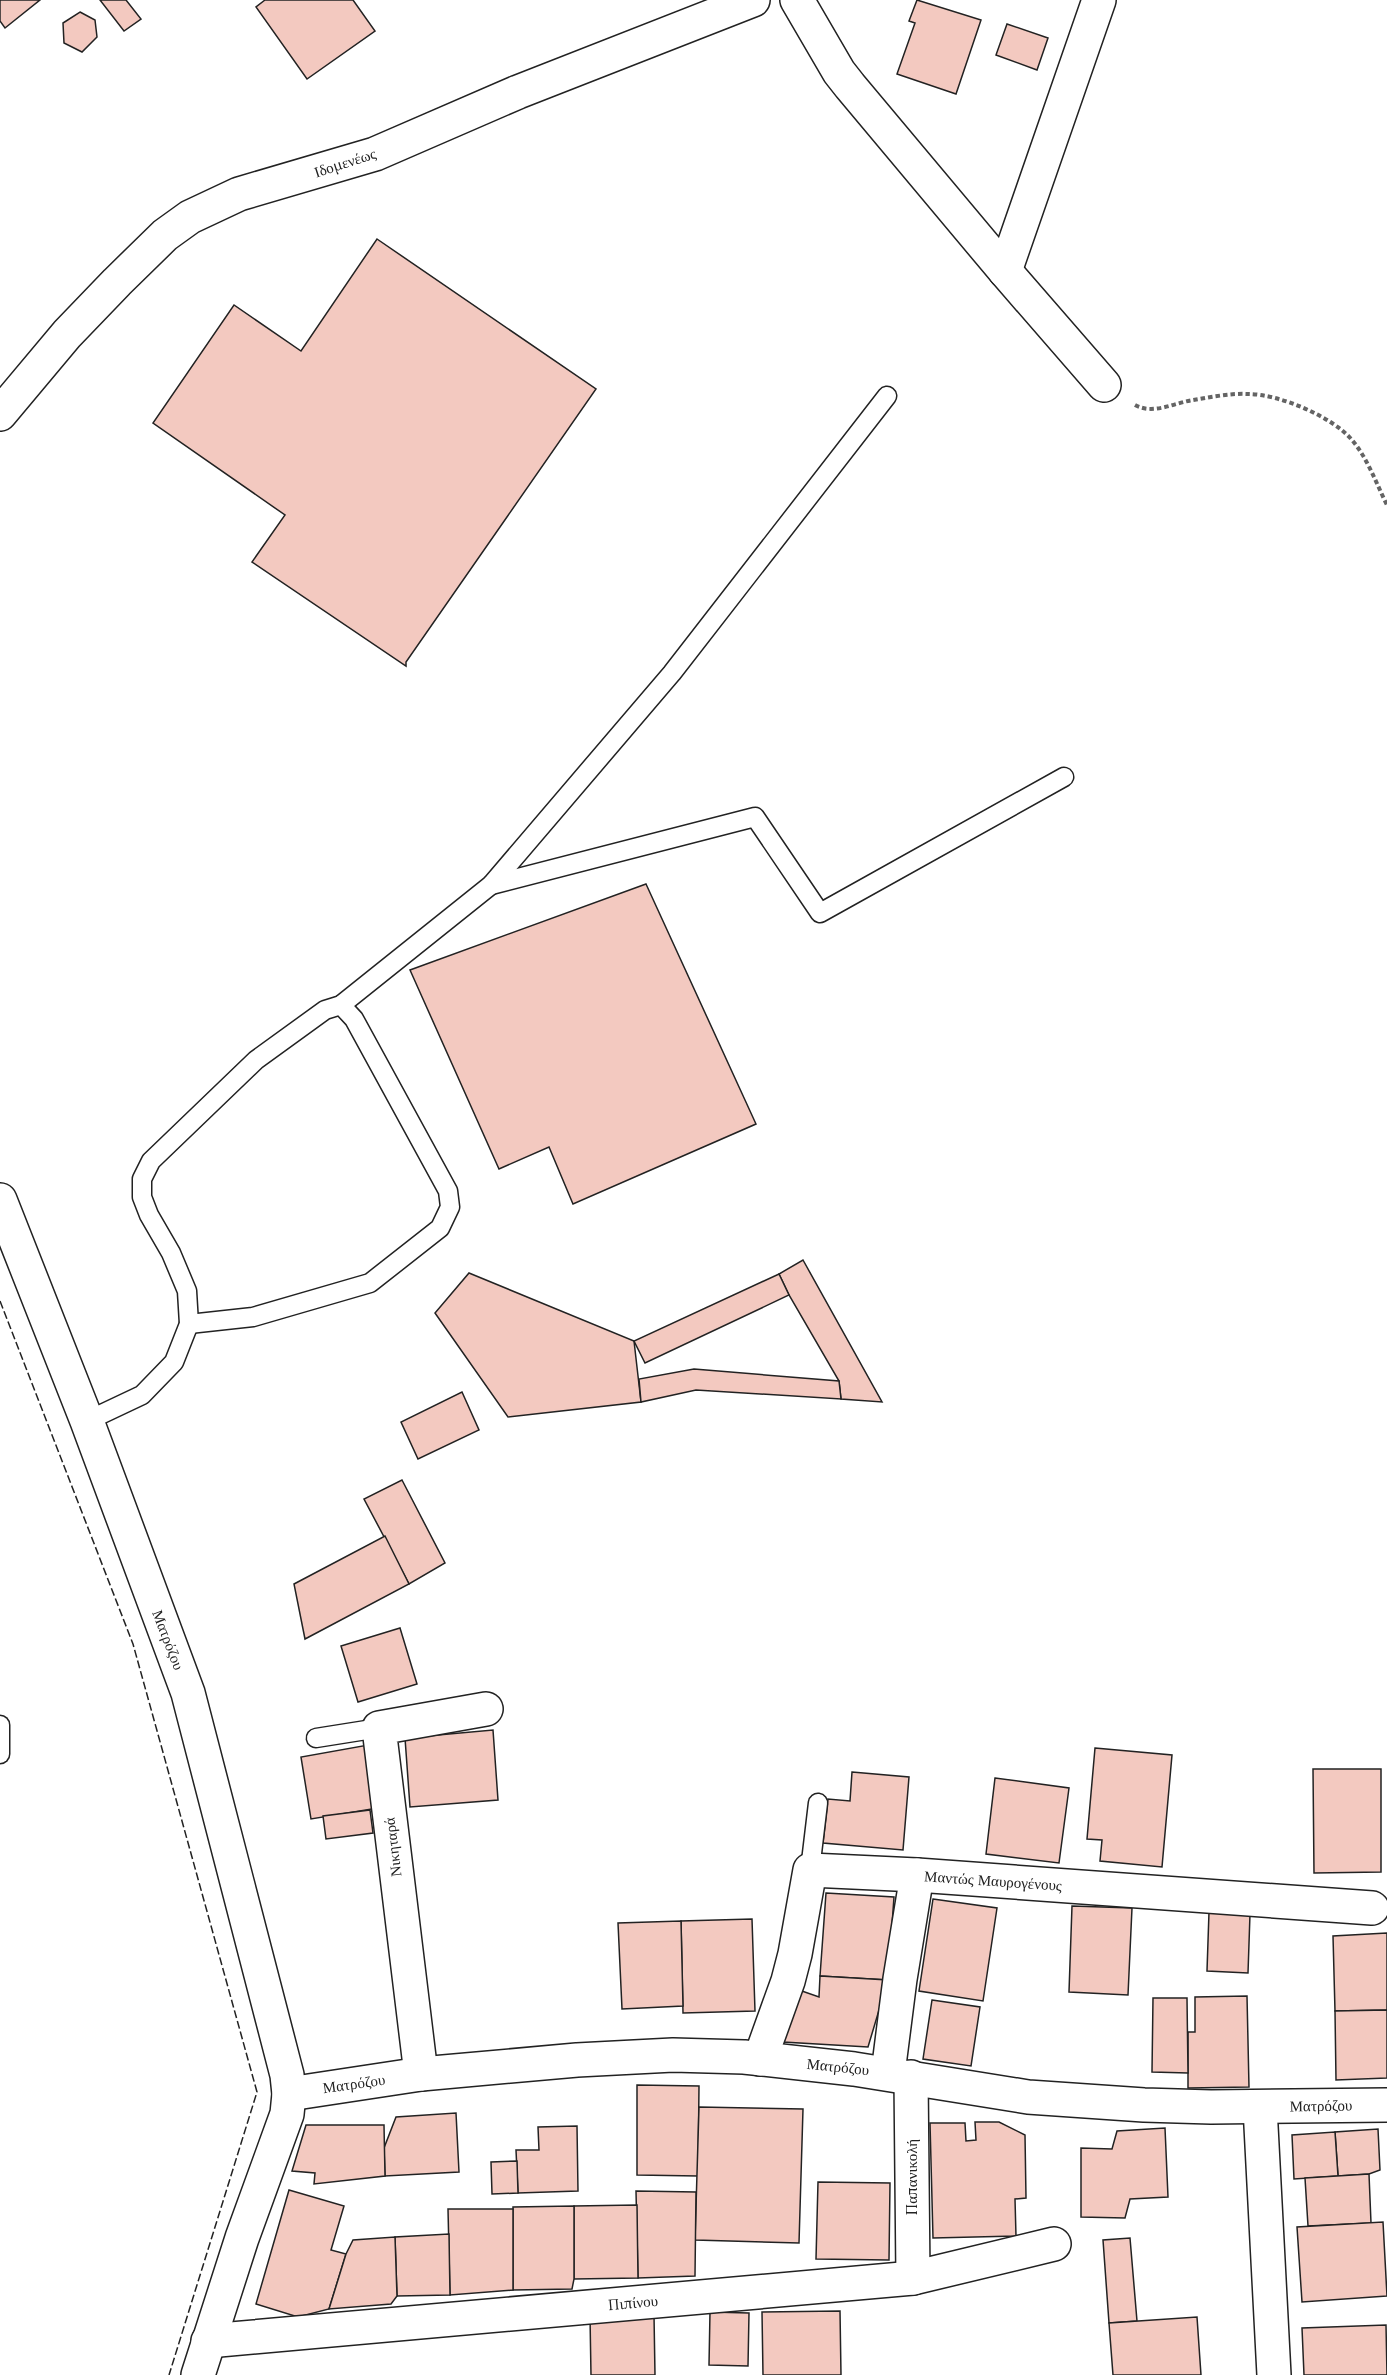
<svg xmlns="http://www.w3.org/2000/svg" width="1387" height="2375" viewBox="0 0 1387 2375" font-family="Lora,serif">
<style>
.building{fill:#f3c9c0;stroke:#222;stroke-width:1.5}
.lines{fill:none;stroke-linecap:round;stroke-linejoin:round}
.lane-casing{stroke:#222;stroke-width:21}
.street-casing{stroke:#222;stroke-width:36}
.path{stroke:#646464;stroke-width:4;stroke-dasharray:4.5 3;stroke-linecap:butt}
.lane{stroke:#fff;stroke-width:18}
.street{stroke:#fff;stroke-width:33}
.fence{stroke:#222;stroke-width:1.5;stroke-dasharray:8 3;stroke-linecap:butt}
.labels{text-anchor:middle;stroke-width:4.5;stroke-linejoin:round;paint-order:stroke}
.street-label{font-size:15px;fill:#222;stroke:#fff}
</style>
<rect width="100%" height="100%" fill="#fff"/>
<g class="building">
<polygon points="0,0 40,0 5,28 0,21"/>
<polygon points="100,0 126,0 141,19 124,31"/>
<polygon points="265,0 353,0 375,31 307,79 256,7"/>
<polygon points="917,0 981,20 956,94 897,74 915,23 909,21"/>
<polygon points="80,12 95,20 97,37 82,52 64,43 63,23"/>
<polygon points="1007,24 1048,38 1037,70 996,55"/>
<polygon points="377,239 596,389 406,662 406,666 252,562 285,515 153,423 234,305 301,351"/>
<polygon points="646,884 756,1124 573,1204 549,1147 499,1169 410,970"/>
<polygon points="803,1260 882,1402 841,1399 839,1381 789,1295 779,1274"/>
<polygon points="469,1273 634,1341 641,1402 508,1417 435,1313"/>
<polygon points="779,1274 789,1295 645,1363 634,1341"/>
<polygon points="694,1369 839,1381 841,1399 696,1390 641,1402 639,1379"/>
<polygon points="462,1392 479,1430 418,1459 401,1422"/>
<polygon points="402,1480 445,1563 409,1584 364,1499"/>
<polygon points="385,1536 409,1584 305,1639 294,1584"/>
<polygon points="400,1628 417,1684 358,1702 341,1646"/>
<polygon points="493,1730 498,1800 410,1807 405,1738"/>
<polygon points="368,1745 378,1808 311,1819 301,1757"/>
<polygon points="1095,1748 1172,1755 1162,1867 1100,1861 1102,1840 1087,1839"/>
<polygon points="1313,1769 1381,1769 1381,1872 1314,1873"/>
<polygon points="852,1772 909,1777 903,1850 823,1843 828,1799 850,1801"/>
<polygon points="995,1778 1069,1788 1059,1863 986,1854"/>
<polygon points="370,1810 373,1833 326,1839 323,1816"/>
<polygon points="826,1893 894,1897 888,1980 820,1976"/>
<polygon points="933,1899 997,1908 983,2001 919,1991"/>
<polygon points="1072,1906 1132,1908 1128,1995 1069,1992"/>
<polygon points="1209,1912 1250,1914 1248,1973 1207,1971"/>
<polygon points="752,1919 755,2011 683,2013 681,1921"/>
<polygon points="681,1921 683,2006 622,2009 618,1923"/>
<polygon points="1387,1933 1387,2010 1335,2011 1333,1936"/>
<polygon points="820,1976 888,1980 868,2047 783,2042 799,1990 819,1997"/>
<polygon points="1247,1996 1249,2087 1188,2088 1188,2032 1195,2032 1195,1997"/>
<polygon points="1153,1998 1187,1998 1188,2073 1152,2072"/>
<polygon points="932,2000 980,2007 971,2066 923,2059"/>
<polygon points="1387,2010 1387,2078 1336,2080 1335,2011"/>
<polygon points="637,2085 699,2086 698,2176 637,2175"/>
<polygon points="699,2107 803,2109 799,2243 695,2240"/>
<polygon points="456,2113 459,2172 385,2176 384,2148 396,2117"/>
<polygon points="975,2122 999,2122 1025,2135 1026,2198 1015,2199 1016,2236 933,2238 930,2123 965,2123 966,2141 976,2140"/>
<polygon points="306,2125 384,2125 385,2176 314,2184 315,2173 292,2171"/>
<polygon points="577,2126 578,2191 518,2193 516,2150 539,2150 538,2127"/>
<polygon points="1165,2128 1168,2197 1130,2199 1125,2218 1081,2217 1081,2148 1112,2149 1117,2131"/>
<polygon points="1378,2129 1380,2170 1369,2174 1338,2176 1335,2132"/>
<polygon points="1335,2132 1338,2176 1294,2179 1292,2135"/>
<polygon points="517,2161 518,2193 492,2194 491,2162"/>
<polygon points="1369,2174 1371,2223 1308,2226 1305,2178"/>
<polygon points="818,2182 890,2183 889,2260 816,2259"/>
<polygon points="289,2190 344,2206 331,2250 346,2254 329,2309 298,2317 256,2304"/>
<polygon points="636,2191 696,2192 695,2276 638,2278"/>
<polygon points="637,2205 638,2278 574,2279 574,2206"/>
<polygon points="574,2206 574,2279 572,2289 513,2290 513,2207"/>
<polygon points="448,2209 513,2209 513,2290 450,2295"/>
<polygon points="1383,2222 1387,2296 1302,2302 1297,2227"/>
<polygon points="449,2234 450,2295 397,2296 395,2237"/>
<polygon points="395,2237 397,2296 391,2304 329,2309 346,2254 353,2240"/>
<polygon points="1130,2238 1137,2321 1109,2323 1103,2240"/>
<polygon points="840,2311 841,2375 763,2375 762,2312"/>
<polygon points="710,2312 749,2313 748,2366 709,2365"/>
<polygon points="654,2315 655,2375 591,2375 590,2316"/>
<polygon points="1197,2317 1201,2375 1113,2375 1109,2323"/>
<polygon points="1386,2325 1387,2375 1304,2375 1302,2328"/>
</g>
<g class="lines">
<defs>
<g id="lane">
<polyline points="491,885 755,817 820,913 1064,777"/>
<polyline points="189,1324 253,1317 370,1283 440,1228 450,1207 448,1191 354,1019 341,1005"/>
<polyline points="87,1421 142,1395 174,1362 189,1324 187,1291 171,1253 149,1215 142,1197 142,1179 151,1161 256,1060 325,1010 341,1005 491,885 672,673 887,396"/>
<polyline points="0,1725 0,1754"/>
<polyline points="316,1738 379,1728"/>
<polyline points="810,1870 818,1803"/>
</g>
<g id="street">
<polyline points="797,0 839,72 850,86 1005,271 1104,385"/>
<polyline points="1005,271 1099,0"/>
<polyline points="0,414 67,334 117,282 165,235 190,217 239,194 375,154 518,92 753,0"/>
<polyline points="0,1200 87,1421 188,1693 287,2075 289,2094 287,2114 242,2238 198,2375"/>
<polyline points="760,2059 788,1981 795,1954 810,1870 917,1875 1372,1908"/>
<polyline points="888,2073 900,1979 917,1875"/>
<polyline points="421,2074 379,1728 486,1709"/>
<polyline points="911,2077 913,2278"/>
<polyline points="289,2094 421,2074 577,2060 673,2055 744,2057 854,2069 1028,2097 1144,2105 1211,2107 1387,2105"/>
<polyline points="1260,2107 1274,2375"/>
<polyline points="208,2341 913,2278 1054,2244"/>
</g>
</defs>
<use href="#lane" class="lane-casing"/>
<use href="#street" class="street-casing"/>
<path class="path" d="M1135,405c18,10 39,-2 58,-5 18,-3 38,-7 55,-6 31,0 85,23 104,46 16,19 24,43 35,65"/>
<use href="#lane" class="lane"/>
<use href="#street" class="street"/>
<polyline class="fence" points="0,1301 133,1644 257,2092 169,2375"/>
</g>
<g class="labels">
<g class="street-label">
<text transform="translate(345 163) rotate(-18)" y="5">Ιδομενέως</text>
<text transform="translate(168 1640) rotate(69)" y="5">Ματρόζου</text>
<text transform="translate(393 1847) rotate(-97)" y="5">Νικηταρά</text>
<text transform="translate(993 1881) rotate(4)" y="5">Μαντώς Μαυρογένους</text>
<text transform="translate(838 2067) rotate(6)" y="5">Ματρόζου</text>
<text transform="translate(354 2084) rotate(-8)" y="5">Ματρόζου</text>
<text transform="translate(1321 2106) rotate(-1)" y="5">Ματρόζου</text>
<text transform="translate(912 2177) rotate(-90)" y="5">Παπανικολή</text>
<text transform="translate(633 2303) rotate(-5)" y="5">Πιπίνου</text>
</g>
</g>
</svg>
